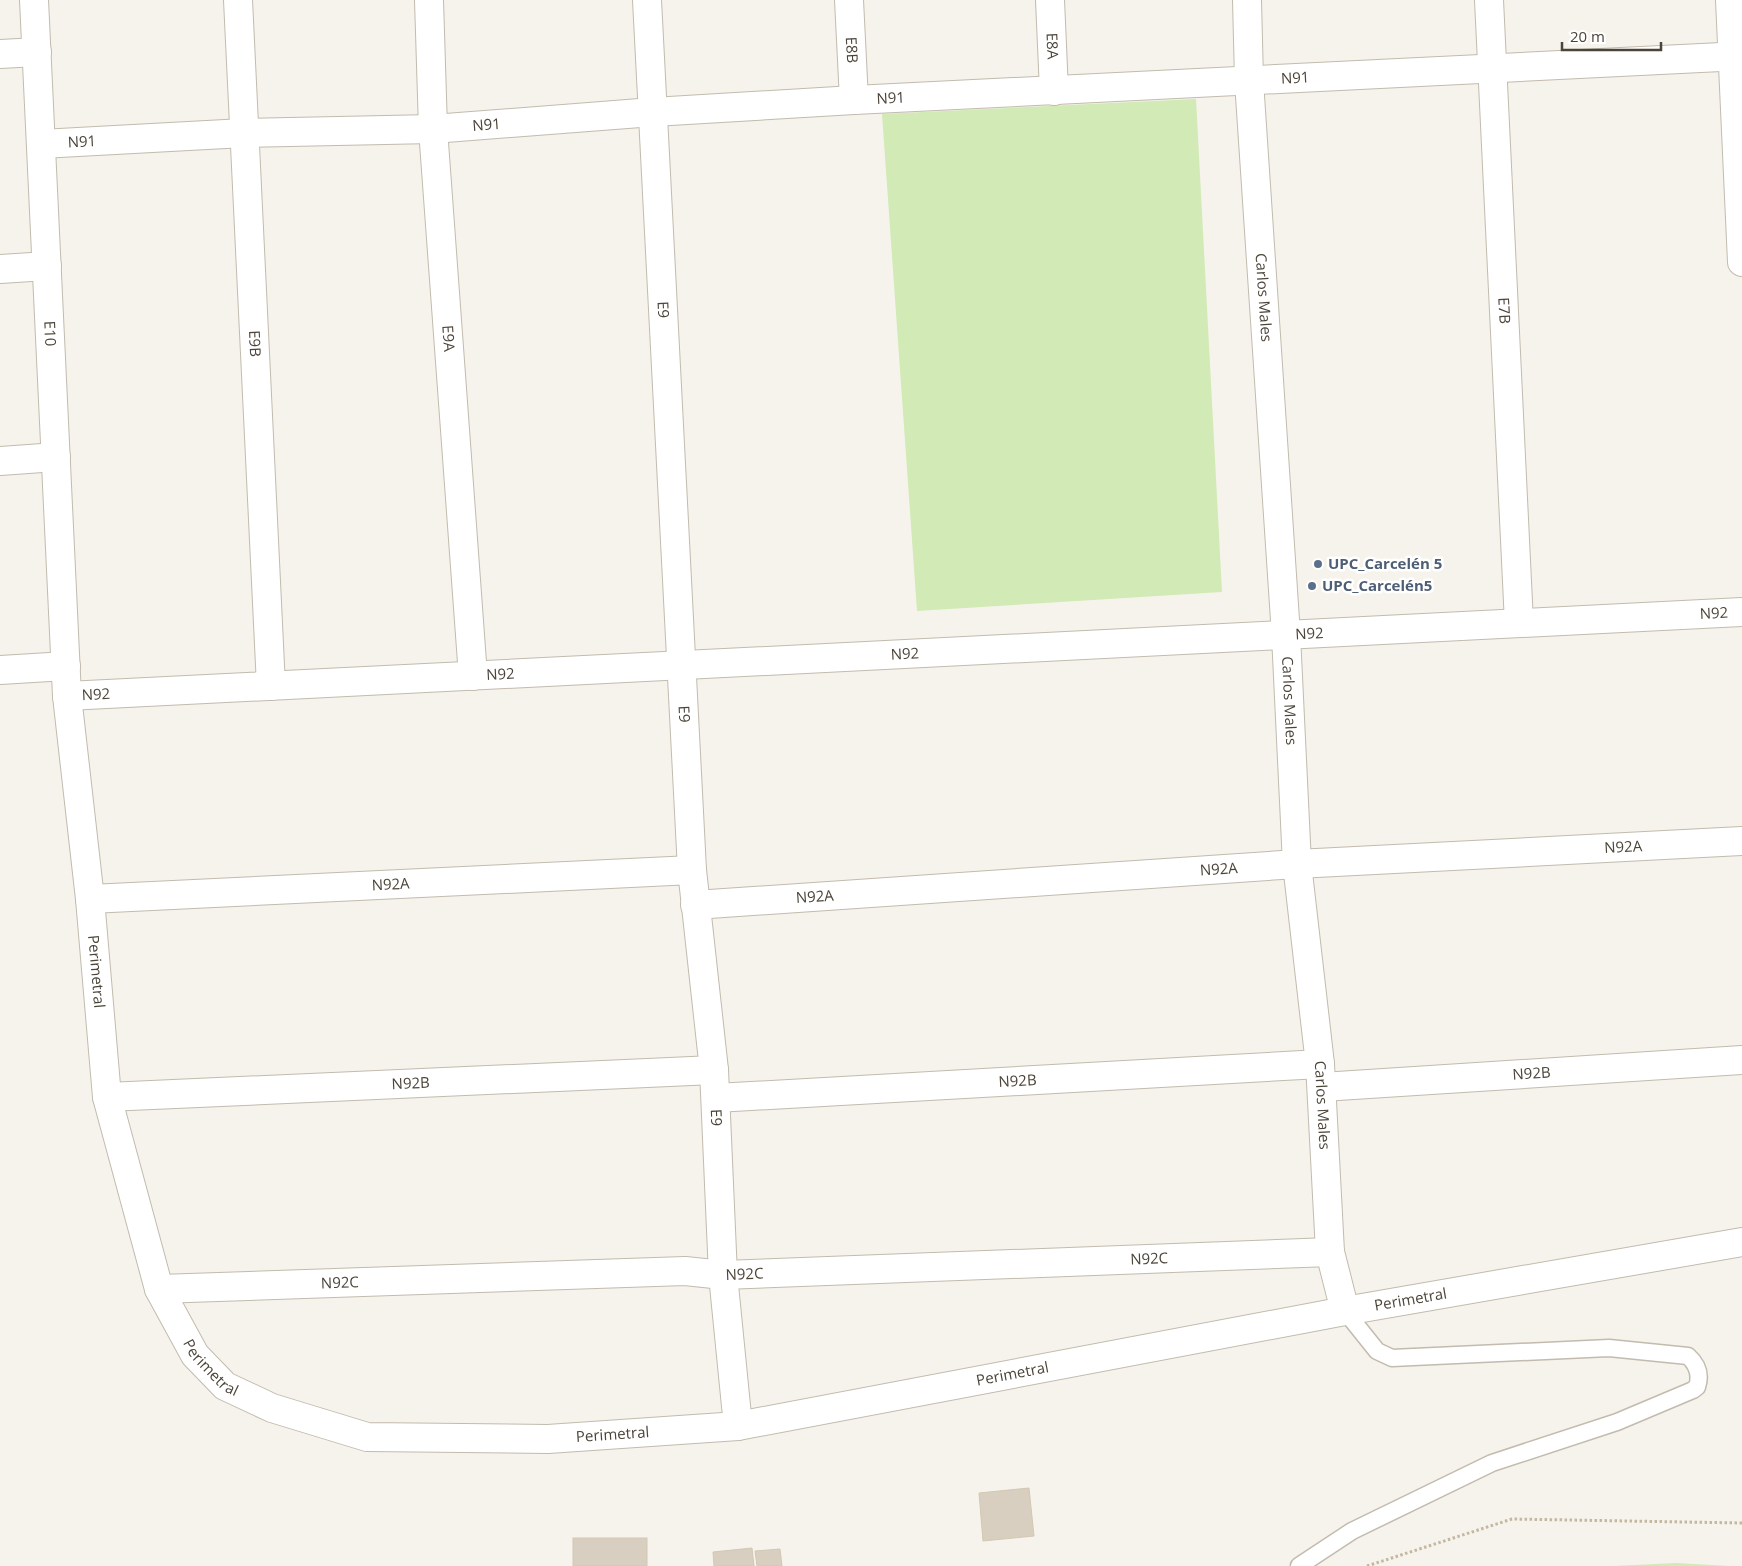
<svg xmlns="http://www.w3.org/2000/svg" width="1742" height="1566" viewBox="0 0 1742 1566" font-family="'Open Sans',sans-serif">
<style>
.green{fill:#d2eab5}
.building{fill:#d8cfc1;stroke:#d3c7b4}
.lines{fill:none;stroke-linecap:round;stroke-linejoin:round}
.service-casing{stroke:#c2bbae;stroke-width:19}
.minor-casing{stroke:#c2bbae;stroke-width:30}
.path{stroke:#c4b79f;stroke-width:3;stroke-dasharray:2.5 2.5;stroke-linecap:butt}
.service{stroke:#fff;stroke-width:16}
.minor{stroke:#fff;stroke-width:28}
.service-dot{fill:#5c6f8a;stroke:#fff;stroke-width:2}
.labels{text-anchor:middle;stroke-width:5;stroke-linejoin:round;paint-order:stroke}
.street-label{font-size:15px;fill:#4b4439;stroke:#fff}
.service-label{font-size:15px;font-weight:bold;fill:#4e5e75;stroke:#fff;text-anchor:start}
</style>
<rect width="100%" height="100%" fill="#f6f3ec"/>
<g class="green">
<polygon points="1196,99 1222,592 917,611 882,114"/>
<polygon points="1676,1563 1730,1566 1614,1566"/>
</g>
<g class="building">
<polygon points="1029,1488 1034,1536 983,1541 979,1493"/>
<rect x="573" y="1538" width="74" height="28"/>
<polygon points="752,1548 754,1566 714,1566 713,1552"/>
<polygon points="780,1549 782,1566 757,1566 755,1551"/>
</g>
<g class="lines">
<defs>
<path id="service" d="M1299,1566l53,-35 140,-68 125,-41 76,-32 4,-3c4,-12 1,-22 -9,-31l-79,-8 -217,10 -15,-7 -32,-40"/>
<g id="minor">
<path id="s1" d="M34,0l33,696 23,203 17,198 52,192 36,66 30,31 47,22 95,29 181,2 190,-13 607,-115 397,-69"/>
<path id="s2" d="M238,0l33,686"/>
<path id="s3" d="M429,0l4,129 40,547"/>
<path id="s4" d="M647,0l45,870 22,200 9,205 15,151"/>
<path id="s5" d="M849,0l5,100"/>
<path id="s6" d="M1050,0l4,91"/>
<path id="s7" d="M1247,0l2,81 37,554 11,229 23,200 10,188 15,59"/>
<path id="s8" d="M1489,0l30,623"/>
<polyline points="1730,0 1742,262"/>
<polyline points="0,54 37,52"/>
<path id="s9" d="M41,144l203,-11 189,-4 220,-17 201,-12 888,-44"/>
<polyline points="0,269 47,266"/>
<polyline points="0,461 56,457"/>
<polyline points="0,670 66,666"/>
<path id="s10" d="M67,696l1675,-84"/>
<path id="s11" d="M90,899l602,-29"/>
<path id="s12" d="M695,905l602,-41 445,-23"/>
<path id="s13" d="M1322,1087l420,-27"/>
<path id="s14" d="M107,1097l607,-27"/>
<path id="s15" d="M716,1098l604,-34"/>
<path id="s16" d="M159,1289l526,-18 38,4 607,-23"/>
</g>
</defs>
<use href="#service" class="service-casing"/>
<use href="#minor" class="minor-casing"/>
<polyline class="path" points="1367,1566 1512,1519 1742,1523"/>
<use href="#service" class="service"/>
<use href="#minor" class="minor"/>
</g>
<g class="service-dot">
<circle cx="1318" cy="564" r="5"/>
<circle cx="1312" cy="586" r="5"/>
</g>
<g class="labels">
<g class="street-label">
<text dy="5" stroke="none"><textPath href="#s6" startOffset="46">E8A</textPath></text>
<text dy="5" stroke="none"><textPath href="#s5" startOffset="50">E8B</textPath></text>
<text dy="5" stroke="none"><textPath href="#s9" startOffset="1256">N91</textPath></text>
<text dy="5" stroke="none"><textPath href="#s9" startOffset="851">N91</textPath></text>
<text dy="5" stroke="none"><textPath href="#s9" startOffset="446">N91</textPath></text>
<text dy="5" stroke="none"><textPath href="#s9" startOffset="41">N91</textPath></text>
<text dy="5" stroke="none"><textPath href="#s7" startOffset="298">Carlos Males</textPath></text>
<text dy="5" stroke="none"><textPath href="#s4" startOffset="310">E9</textPath></text>
<text dy="5" stroke="none"><textPath href="#s8" startOffset="311">E7B</textPath></text>
<text dy="5" stroke="none"><textPath href="#s1" startOffset="334">E10</textPath></text>
<text dy="5" stroke="none"><textPath href="#s3" startOffset="339">E9A</textPath></text>
<text dy="5" stroke="none"><textPath href="#s2" startOffset="344">E9B</textPath></text>
<text dy="5" stroke="none"><textPath href="#s10" startOffset="1649">N92</textPath></text>
<text dy="5" stroke="none"><textPath href="#s10" startOffset="1244">N92</textPath></text>
<text dy="5" stroke="none"><textPath href="#s10" startOffset="839">N92</textPath></text>
<text dy="5" stroke="none"><textPath href="#s10" startOffset="434">N92</textPath></text>
<text dy="5" stroke="none"><textPath href="#s10" startOffset="29">N92</textPath></text>
<text dy="5" stroke="none"><textPath href="#s7" startOffset="702">Carlos Males</textPath></text>
<text dy="5" stroke="none"><textPath href="#s4" startOffset="715">E9</textPath></text>
<text dy="5" stroke="none"><textPath href="#s12" startOffset="930">N92A</textPath></text>
<text dy="5" stroke="none"><textPath href="#s12" startOffset="525">N92A</textPath></text>
<text dy="5" stroke="none"><textPath href="#s11" startOffset="301">N92A</textPath></text>
<text dy="5" stroke="none"><textPath href="#s12" startOffset="120">N92A</textPath></text>
<text dy="5" stroke="none"><textPath href="#s1" startOffset="974">Perimetral</textPath></text>
<text dy="5" stroke="none"><textPath href="#s13" startOffset="210">N92B</textPath></text>
<text dy="5" stroke="none"><textPath href="#s15" startOffset="302">N92B</textPath></text>
<text dy="5" stroke="none"><textPath href="#s14" startOffset="304">N92B</textPath></text>
<text dy="5" stroke="none"><textPath href="#s7" startOffset="1108">Carlos Males</textPath></text>
<text dy="5" stroke="none"><textPath href="#s4" startOffset="1120">E9</textPath></text>
<text dy="5" stroke="none"><textPath href="#s16" startOffset="991">N92C</textPath></text>
<text dy="5" stroke="none"><textPath href="#s16" startOffset="586">N92C</textPath></text>
<text dy="5" stroke="none"><textPath href="#s16" startOffset="181">N92C</textPath></text>
<text dy="5" stroke="none"><textPath href="#s1" startOffset="2624">Perimetral</textPath></text>
<text dy="5" stroke="none"><textPath href="#s1" startOffset="1394">Perimetral</textPath></text>
<text dy="5" stroke="none"><textPath href="#s1" startOffset="2219">Perimetral</textPath></text>
<text dy="5" stroke="none"><textPath href="#s1" startOffset="1814">Perimetral</textPath></text>
</g>
<g class="service-label">
<text x="1328" y="569">UPC_Carcelén 5</text>
<text x="1322" y="591">UPC_Carcelén5</text>
</g>
</g>
<path d="M1562 42v8h99v-8" fill="none" stroke="#4b4439" stroke-width="2.5"/>
<text x="1570" y="42" font-size="15" fill="#4b4439" stroke="#ffffff" stroke-width="4" paint-order="stroke">20 m</text>
</svg>
